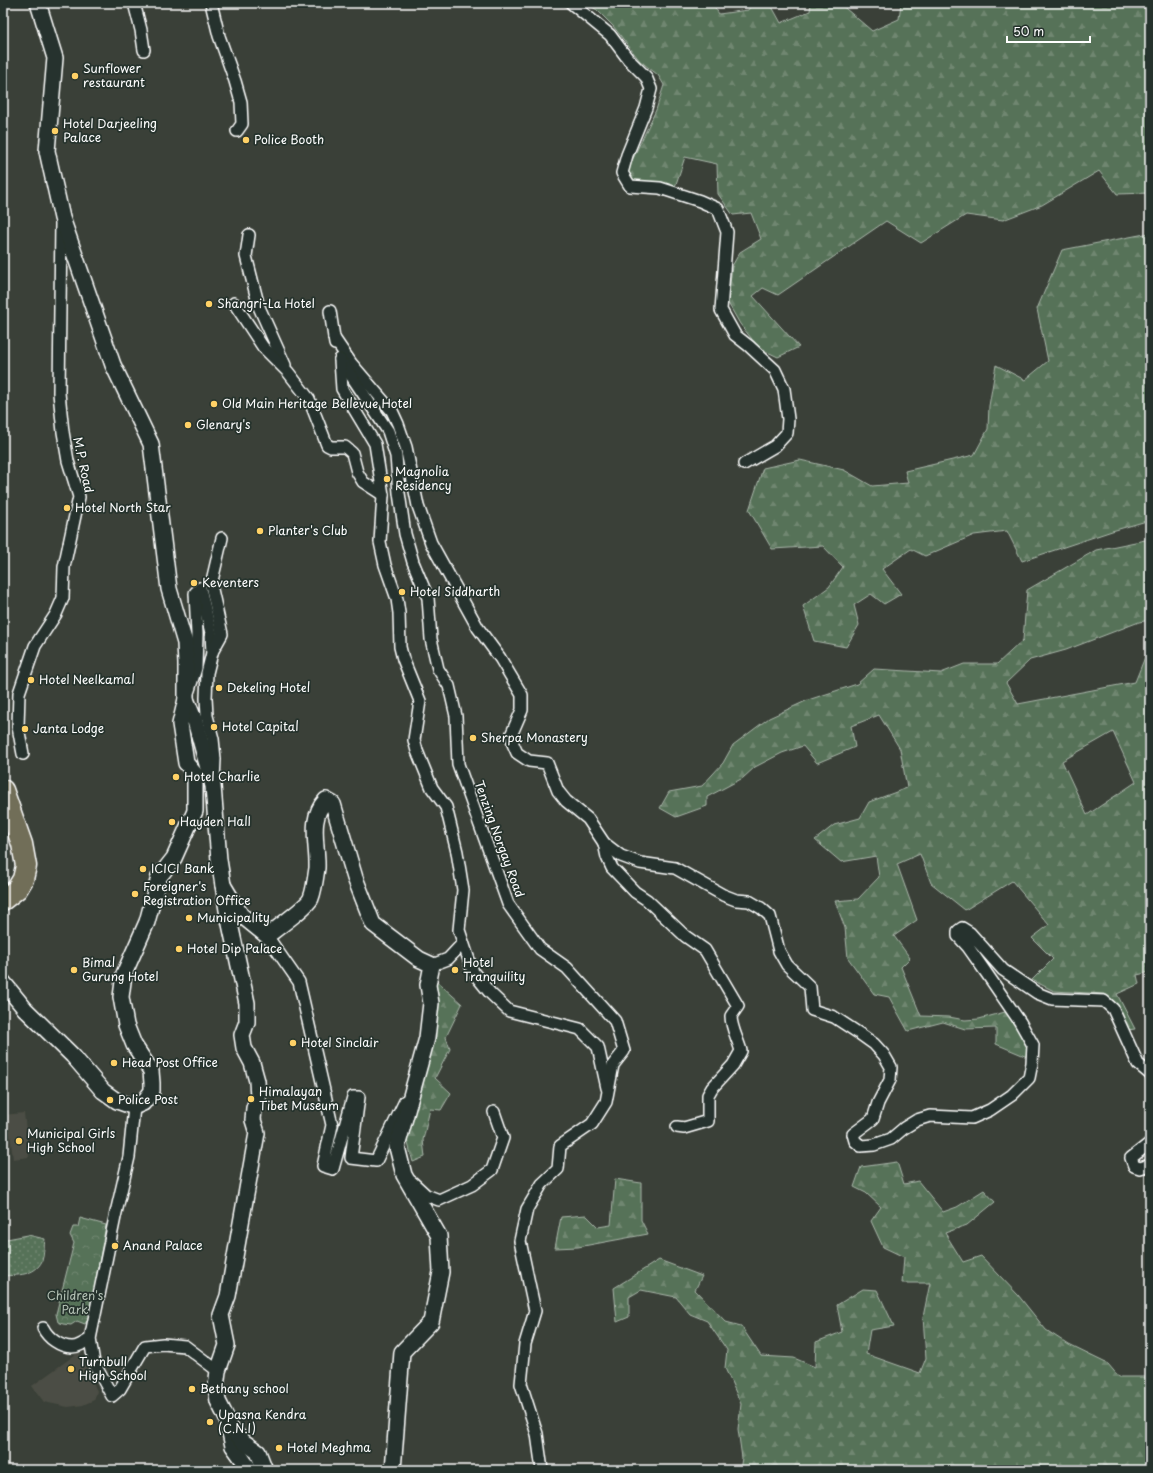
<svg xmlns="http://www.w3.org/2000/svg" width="1153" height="1473" viewBox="0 0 1153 1473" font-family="'Playpen Sans',sans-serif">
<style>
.built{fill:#4c4d44}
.grass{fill:url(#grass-dots);stroke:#abb8ac}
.forest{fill:url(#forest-firs);stroke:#abb8ac;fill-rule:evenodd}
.park{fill:url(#park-crowns);stroke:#abb8ac}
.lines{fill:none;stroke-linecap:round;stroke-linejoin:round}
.street-casing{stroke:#fff;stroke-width:14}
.secondary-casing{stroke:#fff;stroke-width:18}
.highway-casing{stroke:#fff;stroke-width:23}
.street{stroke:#26332d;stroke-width:11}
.secondary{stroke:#26332d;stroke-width:15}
.highway{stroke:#716e59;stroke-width:20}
.poi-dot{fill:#ffd166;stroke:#26332d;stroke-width:1.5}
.labels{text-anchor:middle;stroke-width:3.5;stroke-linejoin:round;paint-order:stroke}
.poi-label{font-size:12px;fill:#fff;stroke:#26332d;text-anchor:start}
.street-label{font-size:12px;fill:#fff;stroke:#26332d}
.park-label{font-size:12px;fill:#b3c0b4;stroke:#26332d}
</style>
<defs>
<pattern id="grass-dots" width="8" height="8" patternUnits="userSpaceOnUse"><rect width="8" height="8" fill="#577258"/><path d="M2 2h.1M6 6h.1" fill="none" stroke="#708771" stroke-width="1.8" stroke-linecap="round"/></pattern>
<pattern id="forest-firs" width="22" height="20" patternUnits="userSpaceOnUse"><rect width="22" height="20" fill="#577258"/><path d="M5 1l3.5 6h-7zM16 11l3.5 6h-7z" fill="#708771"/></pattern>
<pattern id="park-crowns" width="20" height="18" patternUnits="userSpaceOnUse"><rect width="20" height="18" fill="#577258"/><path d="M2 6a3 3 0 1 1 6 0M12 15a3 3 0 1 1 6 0" fill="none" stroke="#708771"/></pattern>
</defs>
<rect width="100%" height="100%" fill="#3a4038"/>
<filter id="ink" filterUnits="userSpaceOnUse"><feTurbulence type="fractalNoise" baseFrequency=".025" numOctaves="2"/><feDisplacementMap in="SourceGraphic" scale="8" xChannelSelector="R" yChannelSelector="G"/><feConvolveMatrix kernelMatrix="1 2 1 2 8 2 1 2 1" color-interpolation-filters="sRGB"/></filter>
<g filter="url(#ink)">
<g class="built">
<polygon points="24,1113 29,1157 13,1159 9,1125 3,1125 3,1115"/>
<polygon points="79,1352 97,1391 94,1400 83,1405 68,1407 44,1402 32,1386"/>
</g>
<path class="grass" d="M28,1235l17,4c-1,7 -1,16 -3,22 -7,15 -25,14 -39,15v-40l4,3z"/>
<g class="forest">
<polygon points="586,3 712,3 719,14 748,10 753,3 770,3 781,23 810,11 811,3 839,3 872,31 899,19 901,3 1134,3 1150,10 1150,193 1117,194 1099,171 1042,205 1003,220 966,215 921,243 886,221 778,295 763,288 753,296 799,347 778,357 759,348 740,324 728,303 732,266 740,252 761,239 751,213 733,215 718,194 717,164 685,157 675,187 657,183 634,181 627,171 656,110 664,85 658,75 640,61 613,26 597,10"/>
<polygon points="1150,233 1150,520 1112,531 1022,561 1007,531 974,535 925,556 911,549 882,569 901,594 884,604 871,594 854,605 859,625 846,647 814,641 803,606 829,587 843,567 823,546 772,549 749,510 763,468 800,460 844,470 872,486 908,483 905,471 974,455 988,429 989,406 996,365 1025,380 1048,361 1037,309 1062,250"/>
<path d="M1150,539v81l-11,2 -73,28 -36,10 -24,23 12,21 117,-22 10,-25 5,-1v316l-13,3 2,9 -22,10 18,35 -8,1 -11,-27 -11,-9 -51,-3 -22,-11 21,-21 -21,-21 17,-13 -37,-44 -47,29 -34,-27 -11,-29 -23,10 20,56 -23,16 16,22 -9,9 20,49 28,1 16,3 14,-1 26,-7 15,17 10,19 -3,9 -31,-13v-16l-31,1 -22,-7 -35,9 -19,-34 -15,-3 -26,-36 -3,-30 -10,-27 23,-2 21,-22 -3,-21 -35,6 -26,-22 19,-15 26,-7 9,-16 38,-14 -7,-39 -21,-34 -28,11 4,21 -38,16 -14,-17 -21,7 -27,14 -12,11 -36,19v9l-31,11 -16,-9 9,-16 33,-6 21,-23 10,-18 36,-27 39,-18 49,-16 17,-15 67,4 23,-9h33l26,-24 4,-50 69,-40zM1113,732l23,50 -49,33 -25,-54z"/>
<polygon points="433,978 462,1004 446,1037 450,1049 435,1078 451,1093 441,1110 430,1109 423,1140 425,1157 413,1162 405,1132"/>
<polygon points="897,1162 904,1184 918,1181 943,1212 957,1207 984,1190 995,1202 967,1225 945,1233 963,1262 981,1256 1018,1295 1046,1330 1069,1345 1108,1364 1119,1377 1150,1377 1150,1470 768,1470 753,1467 752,1470 740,1470 742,1458 738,1429 741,1404 725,1368 727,1350 707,1321 690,1314 676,1297 641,1290 629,1297 629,1317 617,1322 614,1288 659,1260 702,1276 695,1290 726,1322 741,1326 761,1356 794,1358 815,1367 816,1342 842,1332 837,1305 863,1289 877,1290 894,1326 870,1330 866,1354 920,1373 926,1358 923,1317 930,1283 902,1283 904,1257 883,1247 871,1221 881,1207 866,1193 854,1187 861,1167"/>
<polygon points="615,1179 641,1183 641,1220 648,1234 578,1247 555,1248 561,1217 586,1215 598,1227 611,1225"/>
</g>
<polygon class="park" points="80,1218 106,1225 89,1317 85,1324 77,1321 71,1325 63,1324 58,1322 56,1314 74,1243 70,1235 73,1227 78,1227"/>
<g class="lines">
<defs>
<g id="street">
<polyline points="134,3 141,30 144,50"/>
<polyline points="211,3 219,36 235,81 241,102 242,124 237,131"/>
<polyline points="571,3 610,35 628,59 646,77 651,89 646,108 627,155 622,173 630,186 660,188 700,201 718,209 727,232 721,310 735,335 749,346 775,370 784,389 788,419 787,433 775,446 744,464"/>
<polyline points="249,235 246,256 259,307 285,365"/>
<polyline points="234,303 263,347 288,372 309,399 327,445 331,447 345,447 352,453 357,472 363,482 383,495"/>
<polyline points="330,311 335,344"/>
<polyline points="334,338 351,363 392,411 398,424 406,447 418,506 431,543 478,628 500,658 522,695 522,710 512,733 513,744 517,753 529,761 547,763 558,791 566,801 588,819 604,843 621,856 640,863 675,868 723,895 736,900 749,901 761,908 770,916 779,951 787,965 810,987 812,1010 834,1017 860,1034 874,1044 884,1055 891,1067 890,1080 878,1103 873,1119 853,1134 855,1141 861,1146 874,1145 891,1139 904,1128 917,1120 930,1116 972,1118 990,1110 1012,1095 1029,1078 1032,1063 1033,1045 1020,1022 987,974 968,947 958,936 958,931 962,928 970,933 1003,970 1037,993 1052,999 1104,1001 1113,1009 1138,1064 1150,1074"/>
<polyline points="340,359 388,431 396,456 399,493 405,534 413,562 428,598 431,639 438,669 449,686 456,716 458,764 508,904 540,949 567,968 615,1021 624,1051 613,1065 606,1102 592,1124 560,1146 558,1169 542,1184 527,1209 520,1241 535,1311 525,1344 521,1384 537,1434 542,1470"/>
<polyline points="340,360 342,389 375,444 383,495 380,542 385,565 397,599 399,613 400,647 403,659 420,701 414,740 417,751 432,788 446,807 457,852 463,890 459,930 473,972 490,993 509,1011 580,1029 598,1047 607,1088"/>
<polyline points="200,588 211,633 212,653 207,673 206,698 207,716 213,739 215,759 214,780"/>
<polyline points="212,652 222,634 211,585 222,538"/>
<polyline points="189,690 196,668 197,634 195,593 200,588"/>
<polyline points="23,754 18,727 19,693 35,646 56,614 63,598 64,567 79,497 68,461 63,432 59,393 61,223"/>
<path d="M604,843l3,14 5,11 23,24 12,8 38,36 20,14 33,56 -7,10c0,12 7,23 10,35l-8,14 -21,23 -4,7v26l-24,7 -7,-1"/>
<polyline points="267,936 299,982 332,1125 323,1166 333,1169 353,1097 359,1097 351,1158 376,1161 405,1101"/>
<polyline points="432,965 448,959 463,943"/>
<polyline points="134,1107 129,1157 115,1217 90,1339 94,1363 112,1396 120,1389 145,1346 163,1344 185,1346 218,1371"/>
<polyline points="1150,1143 1131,1158 1134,1166 1140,1168 1150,1165"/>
<polyline points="412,1182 426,1195 439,1200 472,1185 492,1170 503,1138 494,1112"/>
<path d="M43,1328c5,10 17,19 29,19 6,0 12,-4 18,-8"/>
</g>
<g id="secondary">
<polyline points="186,699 195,721 213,786 219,860 227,910 247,1003 247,1022 242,1035 244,1048 252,1063 257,1081 258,1097 254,1108 253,1120 257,1133 228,1296 221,1315 227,1345 218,1371 216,1387 218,1401 227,1419 233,1446 248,1467 248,1470"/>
<path d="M223,885l18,30 26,21c9,-7 41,-30 44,-38 3,-7 5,-23 6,-30 1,-23 -9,-49 9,-68l7,4 22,74 18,46 46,35 13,6 -4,20 3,18 -4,35 -30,109 7,28 35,61 2,36 -10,50 -29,30 -9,118"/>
<polyline points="3,982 25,1009 73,1056 103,1091 117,1101 134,1107 143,1103 152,1091 152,1083 151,1071 134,1045 126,1025 121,997 124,974 147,922 159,877 174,858 195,811 195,774 186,763 180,724 186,699 186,664 185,643 169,589 151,444 113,365 62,218 47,151 55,58 38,3"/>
<polyline points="228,1426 244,1442 258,1452 265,1470"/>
</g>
<polyline id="highway" points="3,790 22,844 26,866 23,879 17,889 3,900"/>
</defs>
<use href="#street" class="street-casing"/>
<use href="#secondary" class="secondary-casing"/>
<use href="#highway" class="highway-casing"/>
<use href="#street" class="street"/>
<use href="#secondary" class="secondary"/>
<use href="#highway" class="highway"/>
</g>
</g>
<g class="poi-dot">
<circle cx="75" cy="76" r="4"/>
<circle cx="55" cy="131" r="4"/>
<circle cx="246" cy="140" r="4"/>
<circle cx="209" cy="304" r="4"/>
<circle cx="214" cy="404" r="4"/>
<circle cx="188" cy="425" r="4"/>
<circle cx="387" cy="479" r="4"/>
<circle cx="67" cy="508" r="4"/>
<circle cx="260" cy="531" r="4"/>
<circle cx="194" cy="583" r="4"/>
<circle cx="402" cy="592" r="4"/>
<circle cx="31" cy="680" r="4"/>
<circle cx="219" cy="688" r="4"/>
<circle cx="214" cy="727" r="4"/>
<circle cx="25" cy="729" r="4"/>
<circle cx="473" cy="738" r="4"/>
<circle cx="176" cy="777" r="4"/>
<circle cx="172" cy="822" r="4"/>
<circle cx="143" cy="869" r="4"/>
<circle cx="135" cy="894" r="4"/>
<circle cx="189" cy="918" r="4"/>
<circle cx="179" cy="949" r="4"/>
<circle cx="74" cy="970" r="4"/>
<circle cx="455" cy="970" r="4"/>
<circle cx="293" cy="1043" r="4"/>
<circle cx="114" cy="1063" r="4"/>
<circle cx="251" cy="1099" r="4"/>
<circle cx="110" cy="1100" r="4"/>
<circle cx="19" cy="1141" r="4"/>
<circle cx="115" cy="1246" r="4"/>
<circle cx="71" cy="1369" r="4"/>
<circle cx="192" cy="1389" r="4"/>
<circle cx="210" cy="1422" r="4"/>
<circle cx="279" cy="1448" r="4"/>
</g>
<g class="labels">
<g class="poi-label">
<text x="83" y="73">Sunflower<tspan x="83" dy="14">restaurant</tspan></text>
<text x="63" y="128">Hotel Darjeeling<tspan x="63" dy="14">Palace</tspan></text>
<text x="254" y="144">Police Booth</text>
<text x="217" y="308">Shangri-La Hotel</text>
<text x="222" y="408">Old Main Heritage Bellevue Hotel</text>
<text x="196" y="429">Glenary's</text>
<text x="395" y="476">Magnolia<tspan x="395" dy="14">Residency</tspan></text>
<text x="75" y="512">Hotel North Star</text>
<text x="268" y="535">Planter's Club</text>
<text x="202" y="587">Keventers</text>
<text x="410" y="596">Hotel Siddharth</text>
<text x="39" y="684">Hotel Neelkamal</text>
<text x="227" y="692">Dekeling Hotel</text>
<text x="222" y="731">Hotel Capital</text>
<text x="33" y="733">Janta Lodge</text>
<text x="481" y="742">Sherpa Monastery</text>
<text x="184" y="781">Hotel Charlie</text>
<text x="180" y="826">Hayden Hall</text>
<text x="151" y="873">ICICI Bank</text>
<text x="143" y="891">Foreigner's<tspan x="143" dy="14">Registration Office</tspan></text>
<text x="197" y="922">Municipality</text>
<text x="187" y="953">Hotel Dip Palace</text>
<text x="82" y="967">Bimal<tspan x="82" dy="14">Gurung Hotel</tspan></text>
<text x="463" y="967">Hotel<tspan x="463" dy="14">Tranquility</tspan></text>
<text x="301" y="1047">Hotel Sinclair</text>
<text x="122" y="1067">Head Post Office</text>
<text x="259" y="1096">Himalayan<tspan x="259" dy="14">Tibet Museum</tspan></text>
<text x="118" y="1104">Police Post</text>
<text x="27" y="1138">Municipal Girls<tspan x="27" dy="14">High School</tspan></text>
<text x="123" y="1250">Anand Palace</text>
<text x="79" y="1366">Turnbull<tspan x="79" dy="14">High School</tspan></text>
<text x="200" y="1393">Bethany school</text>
<text x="218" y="1419">Upasna Kendra<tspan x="218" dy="14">(C.N.I)</tspan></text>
<text x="287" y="1452">Hotel Meghma</text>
</g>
<g class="street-label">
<text transform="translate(83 465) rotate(78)" y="4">M.P. Road</text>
<text transform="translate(499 839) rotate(70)" y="4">Tenzing Norgay Road</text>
</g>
<g class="park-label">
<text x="75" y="1300">Children's<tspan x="75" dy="14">Park</tspan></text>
</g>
</g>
<rect width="1153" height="1473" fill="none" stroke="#26332d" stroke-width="16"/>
<rect x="8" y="8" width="1137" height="1457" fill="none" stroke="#fff" stroke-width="1.5" filter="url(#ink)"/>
<path d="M1007 36v6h83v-6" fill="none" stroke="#ffffff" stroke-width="2"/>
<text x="1013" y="36" font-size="12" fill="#ffffff" stroke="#26332d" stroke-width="3" paint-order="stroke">50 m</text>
</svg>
